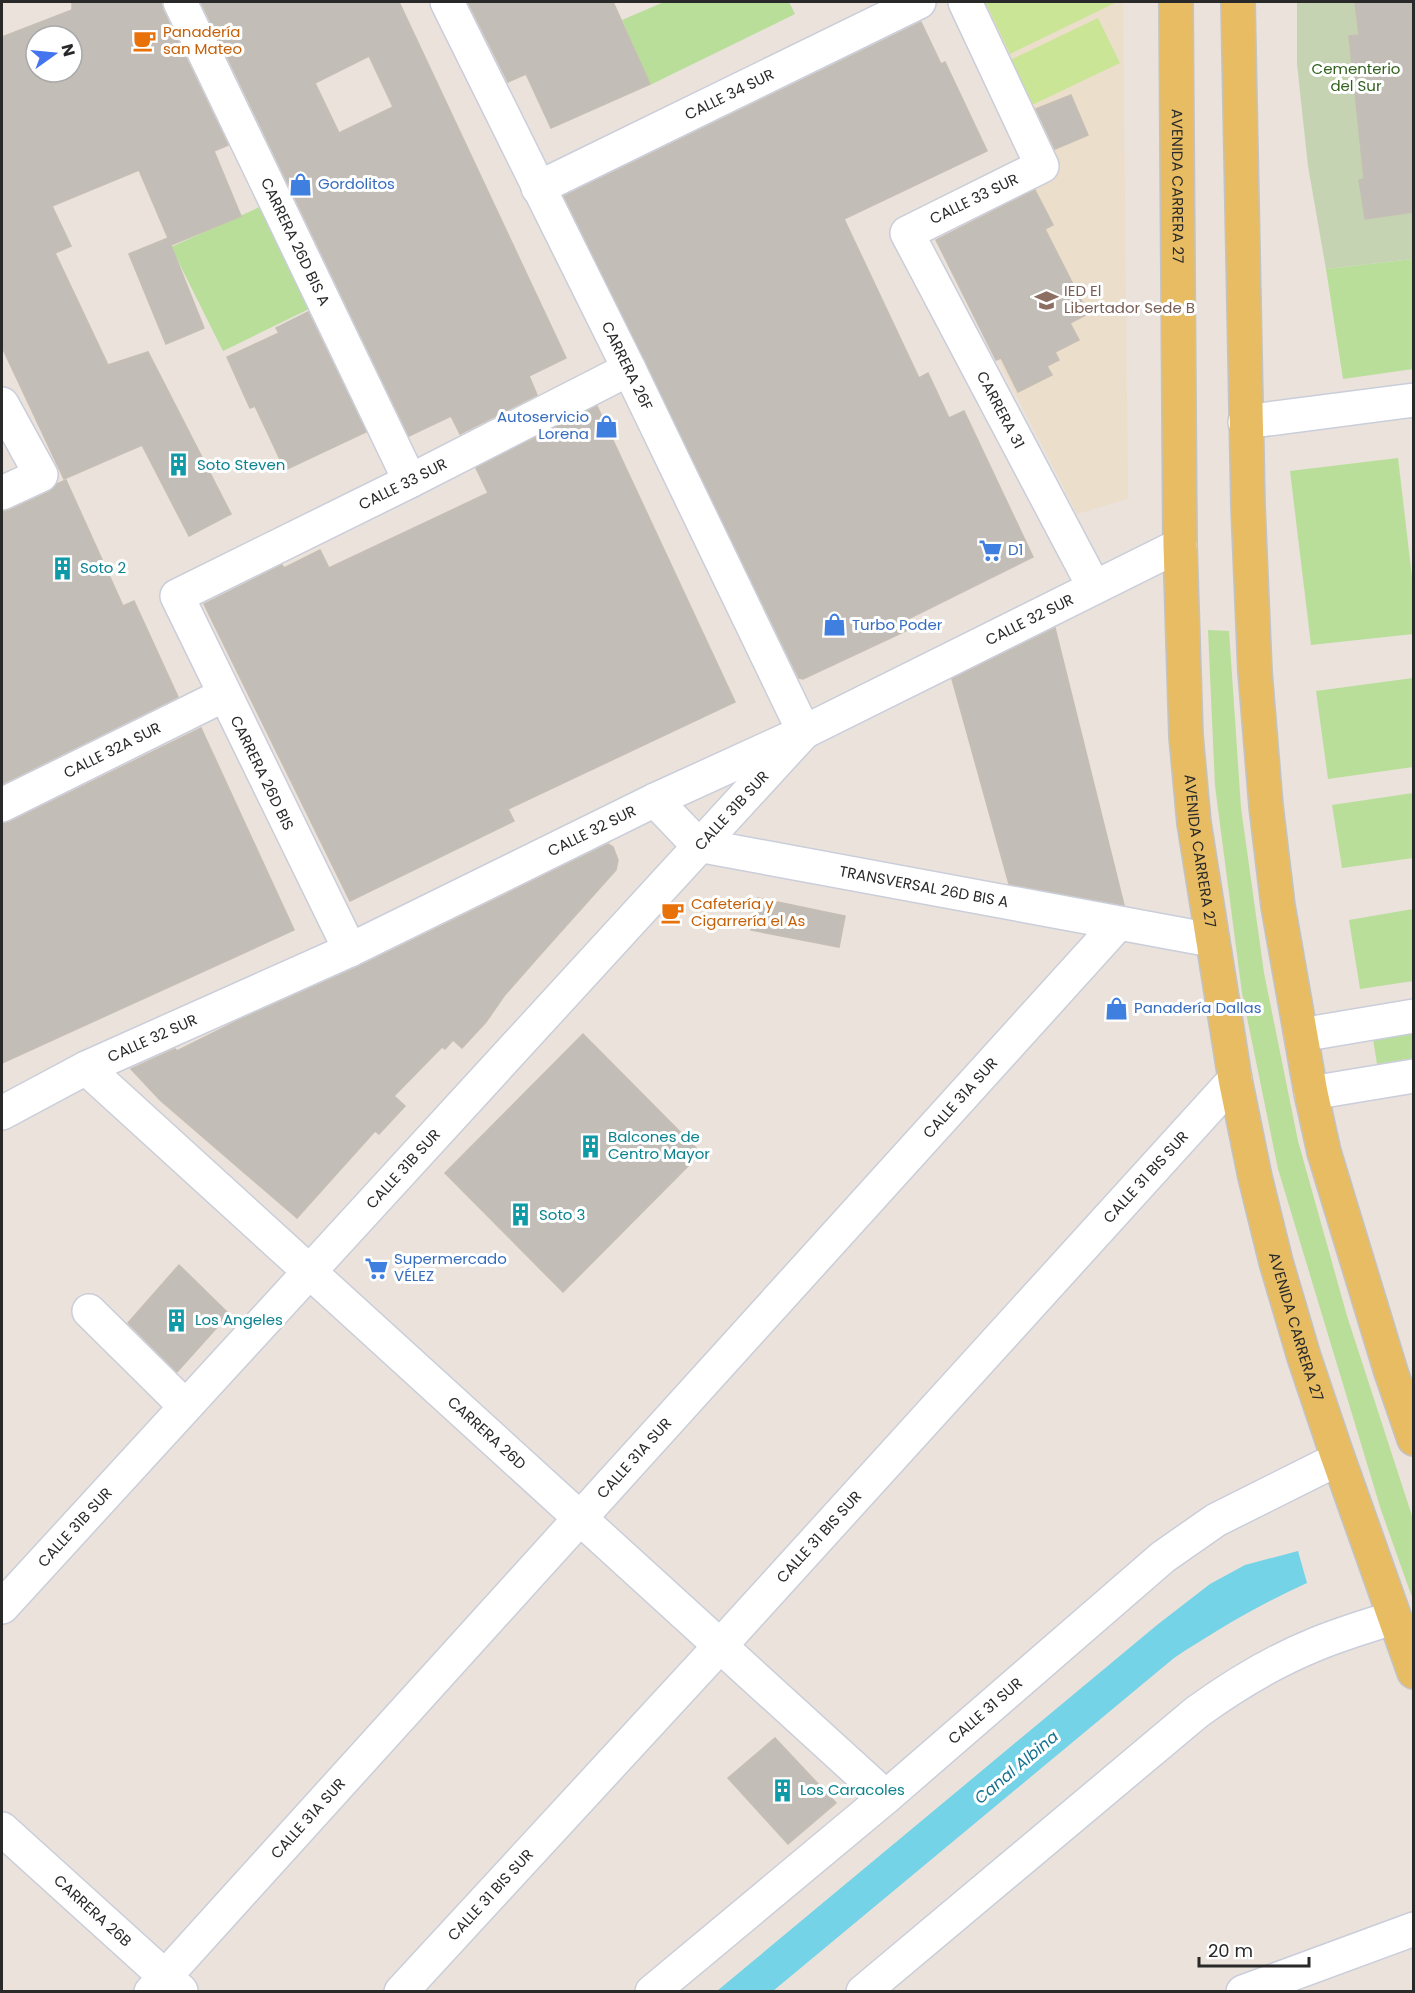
<svg xmlns="http://www.w3.org/2000/svg" width="1415" height="1993" viewBox="0 0 1415 1993" font-family="Poppins,sans-serif">
<style>
.education{fill:#ebdecb}
.green{fill:#b8de9a}
.cemetery{fill:#c6d3b3}
.pitch{fill:#cbe597}
.water{fill:#74d3e7}
.building{fill:#c3bdb7;stroke:#c5beb5;stroke-width:1.5;fill-rule:evenodd}
.lines{fill:none;stroke-linecap:round;stroke-linejoin:round}
.minor-casing{stroke:#caceda;stroke-width:36}
.major-casing{stroke:#c3c3c3;stroke-width:36}
.minor{stroke:#fff;stroke-width:33}
.major{stroke:#e7bc63;stroke-width:33}
.labels{text-anchor:middle;stroke-width:6;stroke-linejoin:round;paint-order:stroke}
.food-label{font-size:15px;fill:#c56008;stroke:#fff;text-anchor:start}
.park-label{font-size:15px;fill:#32601e;stroke:#fff}
.street-label{font-size:15px;fill:#292929;stroke:#fff}
.shop-label{font-size:15px;fill:#366cbe;stroke:#fff;text-anchor:start}
.education-label{font-size:15px;fill:#785e54;stroke:#fff;text-anchor:start}
.culture-label{font-size:15px;fill:#0d838f;stroke:#fff;text-anchor:start}
.water-label{font-size:16px;font-style:italic;fill:#157290;stroke:#fff}
</style>
<rect width="100%" height="100%" fill="#eae2db"/>
<polygon class="education" points="976,2 1123,2 1128,499 1077,514 936,239 1056,178"/>
<g class="green">
<polygon points="664,2 789,2 795,14 650,85 622,20"/>
<polygon points="262,206 311,308 223,351 171,247"/>
<polygon points="1413,259 1413,369 1343,379 1326,269"/>
<polygon points="1398,458 1413,586 1413,634 1311,645 1290,471"/>
<polygon points="1208,630 1229,631 1241,808 1264,973 1298,1141 1347,1316 1413,1519 1413,1600 1381,1510 1278,1169 1242,993 1215,786"/>
<polygon points="1413,678 1413,767 1328,779 1316,691"/>
<polygon points="1413,793 1413,858 1342,868 1332,805"/>
<polygon points="1413,909 1413,981 1360,989 1349,920"/>
<polygon points="1413,1032 1413,1058 1377,1064 1373,1039"/>
</g>
<polygon class="cemetery" points="1297,2 1413,2 1413,259 1326,269 1308,166 1297,64"/>
<g class="pitch">
<polygon points="985,2 1117,2 1010,54"/>
<polygon points="1098,18 1120,63 1032,105 1010,60"/>
</g>
<path class="water" d="M1298,1551l9,32c-47,21 -90,47 -133,75l-401,333h-56l440,-366 53,-41 35,-19z"/>
<g class="building">
<path d="M72,2h89l2,8 65,135 -14,6 27,65 -70,29 -32,-75 -87,36 19,40 -16,7 53,112 40,-13 83,162 -42,22 -47,-91 -78,34 -62,-132v-310l70,-27zM36,36h36v36h-36z"/>
<path d="M201,2h198l167,356 -37,18 8,19 -77,39 -9,-18 -42,20zM369,56l24,51 -54,26 -24,-50z"/>
<polygon points="468,2 613,2 650,84 551,128 526,74 508,82"/>
<polygon points="1355,2 1413,2 1413,212 1365,219 1359,180 1364,179 1349,36 1359,35"/>
<polygon points="921,22 941,64 945,62 987,151 844,219 919,378 928,373 949,418 964,411 1033,557 904,621 908,630 803,679 799,678 564,196"/>
<polygon points="1071,95 1088,135 1055,149 1036,109"/>
<polygon points="1035,190 1053,225 1045,229 1088,314 1070,323 1079,340 1055,352 1059,360 1047,366 1052,375 1018,392 1001,358 996,360 936,240"/>
<polygon points="168,238 204,328 166,344 129,254"/>
<polygon points="308,312 366,432 285,470 255,406 250,408 227,357 279,333 276,328"/>
<polygon points="597,406 735,702 508,809 514,821 350,901 204,604 282,565 284,568 320,550 329,568 488,493 476,468"/>
<polygon points="66,480 123,606 134,601 178,697 2,784 2,512 10,510 49,492 57,484"/>
<polygon points="1055,628 1124,905 1009,884 952,679"/>
<polygon points="201,728 294,930 2,1063 2,824 10,822"/>
<polygon points="608,844 613,847 618,860 616,870 540,955 504,996 486,1022 462,1048 453,1040 445,1049 442,1047 394,1096 405,1106 379,1134 375,1131 297,1218 160,1100 131,1069 175,1049 177,1051 237,1021 358,967"/>
<polygon points="758,898 845,916 839,947 751,930"/>
<polygon points="583,1034 701,1153 563,1292 445,1173"/>
<polygon points="179,1265 229,1314 177,1372 128,1323"/>
<polygon points="775,1738 836,1803 788,1844 728,1778"/>
</g>
<g class="lines">
<defs>
<g id="minor">
<path id="s1" d="M180,2l230,479"/>
<path id="s2" d="M965,2l77,164 -135,67 187,354"/>
<path id="s3" d="M538,188l381,-186"/>
<polyline points="2,404 41,475 2,493"/>
<polyline points="1245,422 1414,400"/>
<path id="s4" d="M655,800l43,45 513,95"/>
<path id="s5" d="M2,805l222,-110"/>
<path id="s6" d="M350,950l-173,-354 233,-115 219,-112"/>
<polyline points="1301,1035 1414,1016"/>
<path id="s7" d="M86,1068l800,729"/>
<polyline points="1311,1093 1414,1076"/>
<path id="s8" d="M2,1113l84,-45 264,-118 305,-150 149,-68 376,-187"/>
<polyline points="89,1311 185,1406"/>
<path id="s9" d="M2,1607l802,-875 -175,-363 -182,-367"/>
<path id="s10" d="M2,1829l179,162"/>
<path id="s11" d="M151,1992l967,-1068"/>
<path id="s12" d="M401,1992l319,-346 515,-567"/>
<path id="s13" d="M652,1992l234,-195 277,-240 53,-37 122,-61"/>
<path d="M863,1992l334,-280c36,-26 75,-50 117,-67 26,-11 53,-19 79,-27"/>
<polyline points="1243,1992 1414,1929"/>
</g>
<g id="major">
<path id="s14" d="M1176,2l4,543 6,191 8,87 41,256 20,98 21,85 28,95 32,95 78,220"/>
<polyline points="1238,2 1248,506 1255,672 1266,806 1278,906 1311,1093 1324,1152 1391,1372 1414,1439"/>
</g>
</defs>
<use href="#minor" class="minor-casing"/>
<use href="#major" class="major-casing"/>
<use href="#minor" class="minor"/>
<use href="#major" class="major"/>
</g>
<defs>
<symbol id="cafe-bare" viewBox="-9 -9 18 18"><path d="M-5.5-4.5H6V0H3Q3 3.5 0 3.5H-2.5Q-5.5 3.5-5.5 0ZM3-3.2v2h1.7v-2ZM-6 4.5H4V6H-6Z" fill="#e8710a" stroke="#fff" stroke-width="2.5" paint-order="stroke"/></symbol>
<symbol id="shop-bare" viewBox="-9 -9 18 18"><path d="M-5-2.5h2.3a2.7 3.5 0 0 1 5.4 0H5L5.5 6h-11ZM-1.5-2.5h3a1.5 2.3 0 0 0-3 0Z" fill="#3f7fe0" stroke="#fff" stroke-width="2.5" paint-order="stroke"/></symbol>
<symbol id="school-bare" viewBox="-9 -9 18 18"><path d="M0-5L7-2L0 1L-7-2ZM-4 1L0 2.5L4 1V4Q0 6-4 4Z" fill="#8d6e63" stroke="#fff" stroke-width="2.5" paint-order="stroke"/></symbol>
<symbol id="building-bare" viewBox="-9 -9 18 18"><path d="M-4-6H4V6H1V3H-1V6H-4ZM-2.5-4.3h1.7v1.8h-1.7ZM.8-4.3h1.7v1.8H.8ZM-2.5-1h1.7V.8h-1.7ZM.8-1h1.7V.8H.8Z" fill="#0f9aa8" stroke="#fff" stroke-width="2.5" paint-order="stroke"/></symbol>
<symbol id="supermarket-bare" viewBox="-9 -9 18 18"><path d="M-6-5.5h2.5l.6 2H6L4.5 2H-2.5L-4.4-4H-6ZM-1.5 3.2a1.3 1.3 0 1 0 .1 0ZM3 3.2a1.3 1.3 0 1 0 .1 0Z" fill="#3f7fe0" stroke="#fff" stroke-width="2.5" paint-order="stroke"/></symbol>
</defs>
<g fill-rule="evenodd">
<use href="#cafe-bare" x="128" y="24" width="33" height="33"/>
<use href="#shop-bare" x="284" y="168" width="33" height="33"/>
<use href="#school-bare" x="1030" y="284" width="33" height="33"/>
<use href="#shop-bare" x="590" y="410" width="33" height="33"/>
<use href="#building-bare" x="162" y="448" width="33" height="33"/>
<use href="#supermarket-bare" x="974" y="534" width="33" height="33"/>
<use href="#building-bare" x="46" y="552" width="33" height="33"/>
<use href="#shop-bare" x="818" y="608" width="33" height="33"/>
<use href="#cafe-bare" x="656" y="896" width="33" height="33"/>
<use href="#shop-bare" x="1100" y="992" width="33" height="33"/>
<use href="#building-bare" x="574" y="1130" width="33" height="33"/>
<use href="#building-bare" x="504" y="1198" width="33" height="33"/>
<use href="#supermarket-bare" x="360" y="1252" width="33" height="33"/>
<use href="#building-bare" x="160" y="1304" width="33" height="33"/>
<use href="#building-bare" x="766" y="1774" width="33" height="33"/>
</g>
<g class="labels">
<g class="food-label">
<text x="163" y="37">Panadería<tspan x="163" dy="17">san Mateo</tspan></text>
<text x="691" y="909">Cafetería y<tspan x="691" dy="17">Cigarrería el As</tspan></text>
</g>
<g class="park-label">
<text x="1356" y="74">Cementerio<tspan x="1356" dy="17">del Sur</tspan></text>
</g>
<g class="street-label">
<text dy="5" stroke="none"><textPath href="#s3" startOffset="213">CALLE 34 SUR</textPath></text>
<text dy="5" stroke="none"><textPath href="#s14" startOffset="184">AVENIDA CARRERA 27</textPath></text>
<text transform="translate(974 199) rotate(-26)" y="5">CALLE 33 SUR</text>
<text dy="5" stroke="none"><textPath href="#s1" startOffset="266">CARRERA 26D BIS A</textPath></text>
<text transform="translate(627 366) rotate(64)" y="5">CARRERA 26F</text>
<text dy="5" stroke="none"><textPath href="#s2" startOffset="532">CARRERA 31</textPath></text>
<text dy="5" stroke="none"><textPath href="#s6" startOffset="646">CALLE 33 SUR</textPath></text>
<text dy="5" stroke="none"><textPath href="#s8" startOffset="1140">CALLE 32 SUR</textPath></text>
<text dy="5" stroke="none"><textPath href="#s5" startOffset="123">CALLE 32A SUR</textPath></text>
<text transform="translate(262 773) rotate(64)" y="5">CARRERA 26D BIS</text>
<text dy="5" stroke="none"><textPath href="#s9" startOffset="1080">CALLE 31B SUR</textPath></text>
<text dy="5" stroke="none"><textPath href="#s8" startOffset="654">CALLE 32 SUR</textPath></text>
<text dy="5" stroke="none"><textPath href="#s14" startOffset="850">AVENIDA CARRERA 27</textPath></text>
<text dy="5" stroke="none"><textPath href="#s4" startOffset="292">TRANSVERSAL 26D BIS A</textPath></text>
<text dy="5" stroke="none"><textPath href="#s8" startOffset="168">CALLE 32 SUR</textPath></text>
<text dy="5" stroke="none"><textPath href="#s11" startOffset="1206">CALLE 31A SUR</textPath></text>
<text dy="5" stroke="none"><textPath href="#s9" startOffset="594">CALLE 31B SUR</textPath></text>
<text dy="5" stroke="none"><textPath href="#s12" startOffset="1104">CALLE 31 BIS SUR</textPath></text>
<text dy="5" stroke="none"><textPath href="#s14" startOffset="1336">AVENIDA CARRERA 27</textPath></text>
<text dy="5" stroke="none"><textPath href="#s7" startOffset="542">CARRERA 26D</textPath></text>
<text dy="5" stroke="none"><textPath href="#s11" startOffset="720">CALLE 31A SUR</textPath></text>
<text dy="5" stroke="none"><textPath href="#s9" startOffset="108">CALLE 31B SUR</textPath></text>
<text dy="5" stroke="none"><textPath href="#s12" startOffset="618">CALLE 31 BIS SUR</textPath></text>
<text dy="5" stroke="none"><textPath href="#s13" startOffset="436">CALLE 31 SUR</textPath></text>
<text dy="5" stroke="none"><textPath href="#s11" startOffset="234">CALLE 31A SUR</textPath></text>
<text dy="5" stroke="none"><textPath href="#s12" startOffset="132">CALLE 31 BIS SUR</textPath></text>
<text dy="5" stroke="none"><textPath href="#s10" startOffset="122">CARRERA 26B</textPath></text>
</g>
<g class="shop-label">
<text x="318" y="189">Gordolitos</text>
<text x="589" y="422" text-anchor="end">Autoservicio<tspan x="589" dy="17">Lorena</tspan></text>
<text x="1008" y="555">D1</text>
<text x="852" y="630">Turbo Poder</text>
<text x="1134" y="1013">Panadería Dallas</text>
<text x="394" y="1264">Supermercado<tspan x="394" dy="17">VÉLEZ</tspan></text>
</g>
<g class="education-label">
<text x="1064" y="296">IED El<tspan x="1064" dy="17">Libertador Sede B</tspan></text>
</g>
<g class="culture-label">
<text x="197" y="470">Soto Steven</text>
<text x="80" y="573">Soto 2</text>
<text x="608" y="1142">Balcones de<tspan x="608" dy="17">Centro Mayor</tspan></text>
<text x="539" y="1220">Soto 3</text>
<text x="195" y="1325">Los Angeles</text>
<text x="800" y="1795">Los Caracoles</text>
</g>
<g class="water-label">
<text transform="translate(1016 1767) rotate(-40)" y="6">Canal Albina</text>
</g>
</g>
<rect width="1415" height="1993" fill="none" stroke="#292929" stroke-width="6"/>
<g transform="translate(54 54) rotate(75)"><circle r="28" fill="#ffffff" stroke="#a9a9a9" stroke-width="1.5"/>
<path d="M0-4.5L10 22L0 15L-10 22Z" fill="#4474ee"/>
<text y="-9" font-size="16" font-weight="bold" text-anchor="middle" fill="#292929">N</text>
</g>
<path d="M1199 1957v9h110v-9" fill="none" stroke="#292929" stroke-width="3"/>
<text x="1208" y="1957" font-size="18" fill="#292929" stroke="#ffffff" stroke-width="4.5" paint-order="stroke">20 m</text>
</svg>
